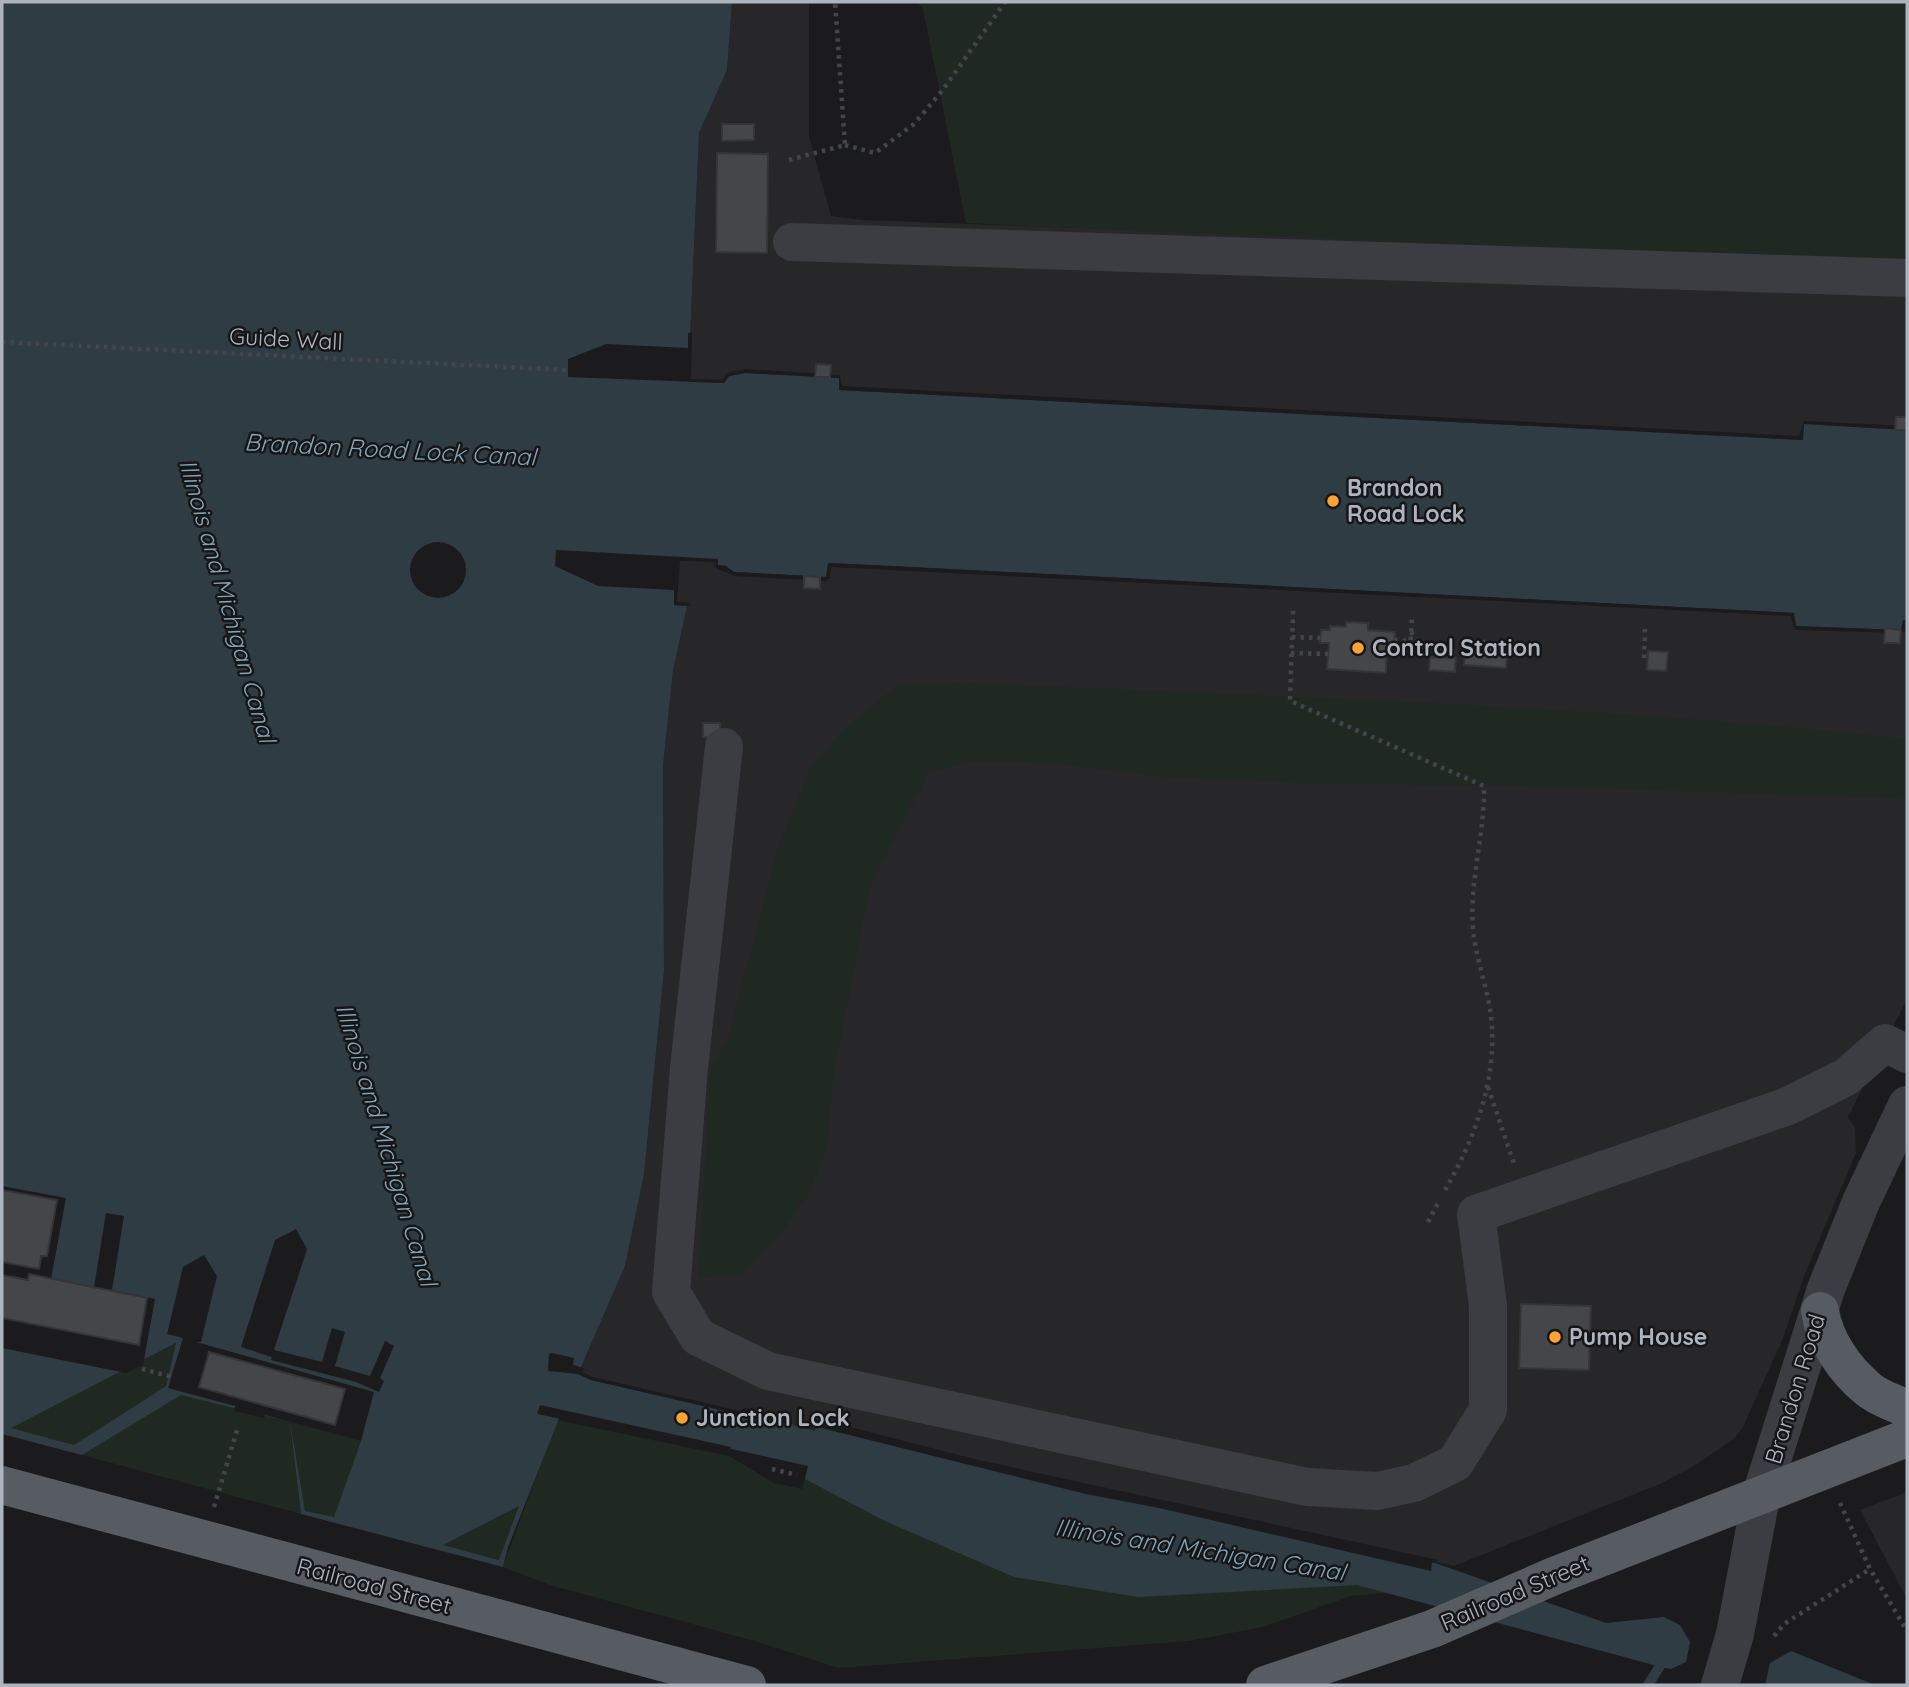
<svg xmlns="http://www.w3.org/2000/svg" width="1909" height="1687" viewBox="0 0 1909 1687" font-family="Quicksand,sans-serif">
<style>
.built{fill:#27272a}
.green{fill:#202921}
.water{fill:#303c43;fill-rule:evenodd}
.pier{fill:#1b1b1d}
.lines{fill:none;stroke-linecap:round;stroke-linejoin:round}
.stream{stroke:#303c43;stroke-width:10}
.building{fill:#45464a;stroke:#353539;stroke-width:2}
.path{stroke:#42454a;stroke-width:4.5;stroke-dasharray:3.5 5;stroke-linecap:butt}
.minor{stroke:#3c3d43;stroke-width:38}
.major{stroke:#575b62;stroke-width:38}
.poi-dot{fill:#faa436;stroke:#161618;stroke-width:2.5}
.labels{text-anchor:middle;stroke-width:5;stroke-linejoin:round;paint-order:stroke}
.street-label{font-size:23px;fill:#adb4bd;stroke:#161618}
.poi-label{font-size:23px;font-weight:bold;fill:#adb4bd;stroke:#161618;text-anchor:start}
.water-label{font-size:24px;font-style:italic;fill:#83a5b9;stroke:#161618}
</style>
<rect width="100%" height="100%" fill="#1b1b1d"/>
<g class="built">
<polygon points="732,2 809,2 809,137 831,216 862,220 1907,258 1907,430 1803,440 688,383 699,133 727,70"/>
<polygon points="677,557 718,559 734,572 820,577 828,563 1907,620 1907,999 1848,1117 1855,1128 1856,1153 1804,1276 1783,1338 1743,1427 1734,1439 1694,1466 1660,1484 1454,1566 1081,1486 819,1422 816,1431 743,1415 591,1380 578,1374 625,1266 644,1174 664,971 663,766 673,671 687,606 674,605"/>
<polygon points="1907,1492 1907,1599 1860,1510"/>
</g>
<g class="green">
<polygon points="917,2 1907,2 1907,263 966,223 923,9"/>
<path d="M971,683c312,14 625,22 936,56v60l-344,-12 -261,-4 -136,-6 -117,-14 -78,-2 -42,11 -59,115 -37,189 -5,68 -18,48 -30,43 -38,39 -44,4 13,-211 16,-26 51,-194 33,-81 35,-39 53,-43z"/>
<polygon points="177,1343 166,1386 74,1445 10,1428"/>
<polygon points="181,1394 361,1441 334,1518 305,1511 293,1449 301,1514 82,1455"/>
<polygon points="557,1420 729,1456 774,1483 802,1489 808,1467 878,1436 1387,1593 1351,1596 1263,1627 1189,1641 839,1668 751,1640 550,1585 503,1567"/>
<polygon points="520,1505 500,1560 442,1545"/>
</g>
<g class="water">
<path d="M2,2h730l-5,68 -28,63 -11,249 36,1 5,-7 16,-3 94,5v12l963,50 2,-16 103,6v190h-3l-3,10 -106,-4 -1,-13 -900,-47 -66,-3 -1,14 -93,-5 -8,-6 -8,-1v-6l-41,-1 -3,47 13,1 -14,65 -10,95 1,205 -20,203 -19,92 -47,108 13,6 151,35 2,-4 71,20 3,-9 156,40 447,96 185,65 58,-6 16,8 10,17 -4,20 -15,7 -10,-2 -304,-82 -219,12 -124,-20 -129,-56 -80,-42 3,-13 -246,-55 -54,136 -5,20 -202,-53 -11,-92 -109,-27 -99,60 -80,-21zM176,1343l-10,43 -92,59 -63,-17zM290,1422l71,19 -27,76 -29,-6zM519,1506l-20,54 -56,-15z"/>
<polygon points="1791,1651 1875,1685 1765,1685 1770,1663"/>
</g>
<g class="pier">
<polygon points="688,333 692,333 691,379 722,380 727,373 746,369 840,375 842,386 1799,436 1804,421 1907,426 1907,430 1804,424 1803,440 839,390 839,378 746,373 729,376 724,383 568,377 568,359 606,344 688,348"/>
<circle cx="438" cy="570" r="28"/>
<polygon points="556,550 718,559 718,565 726,566 734,572 826,577 828,563 1794,613 1796,626 1901,630 1903,620 1907,620 1907,624 1906,631 1901,633 1795,630 1791,616 831,567 830,578 826,581 734,576 716,568 715,562 680,561 677,602 689,602 691,606 674,605 674,590 598,586 555,566"/>
<polygon points="2,1186 66,1198 51,1279 94,1287 106,1213 124,1216 112,1290 155,1299 143,1365 126,1373 2,1348"/>
<polygon points="296,1229 307,1249 274,1350 322,1362 332,1328 345,1332 335,1366 370,1376 385,1341 394,1346 380,1378 384,1381 379,1392 356,1382 271,1360 272,1357 241,1347 275,1240"/>
<polygon points="204,1255 217,1276 201,1342 196,1342 374,1392 361,1441 265,1415 263,1418 234,1411 235,1406 168,1388 183,1338 167,1334 183,1267"/>
<polygon points="552,1353 574,1358 573,1365 584,1368 583,1372 593,1377 740,1411 744,1408 765,1413 789,1421 788,1425 744,1412 743,1415 591,1380 578,1374 548,1371 549,1354"/>
<polygon points="540,1405 731,1447 730,1451 729,1454 727,1450 587,1418 563,1415 561,1419 537,1414"/>
<polygon points="819,1419 974,1459 1438,1560 1432,1563 1431,1571 1159,1508 1086,1494 817,1427"/>
</g>
<g class="lines">
<polyline class="stream" points="1648,1685 1667,1655"/>
</g>
<g class="building">
<polygon points="722,124 754,124 754,140 722,141"/>
<polygon points="717,153 768,154 767,253 716,252"/>
<polygon points="816,364 831,365 830,377 815,377"/>
<polygon points="1896,417 1907,417 1907,430 1895,430"/>
<polygon points="804,576 820,577 820,589 804,588"/>
<polygon points="1346,622 1368,623 1368,630 1395,632 1394,646 1387,645 1386,673 1327,669 1329,643 1320,643 1321,630 1330,630 1330,626 1346,627"/>
<polygon points="1885,628 1901,630 1900,643 1884,643"/>
<polygon points="1465,643 1508,646 1506,668 1464,665"/>
<polygon points="1648,651 1668,652 1666,671 1647,670"/>
<polygon points="1430,657 1456,658 1455,672 1429,670"/>
<polygon points="703,723 720,723 720,738 703,737"/>
<polygon points="2,1190 57,1200 47,1256 41,1256 39,1269 2,1262"/>
<polygon points="29,1274 147,1298 139,1345 2,1318 2,1275 28,1280"/>
<polygon points="1521,1304 1591,1306 1589,1370 1519,1368"/>
<polygon points="209,1352 345,1389 335,1425 199,1387"/>
</g>
<g class="lines">
<g class="path">
<polyline points="845,145 875,153 914,124 942,91 1005,2"/>
<polyline points="789,160 845,145 835,2"/>
<polyline points="2,342 568,370"/>
<path d="M1293,611l-3,90 194,85c1,48 -15,95 -11,143 3,34 18,66 19,100 3,56 -19,113 -47,161"/>
<polyline points="1645,629 1644,659 1648,659"/>
<polyline points="1411,632 1429,654 1464,653"/>
<polyline points="1292,637 1320,638"/>
<polyline points="1394,640 1411,641"/>
<polyline points="1387,649 1410,651 1412,617"/>
<polyline points="1291,653 1328,654"/>
<polyline points="1462,654 1462,641 1485,642"/>
<polyline points="1488,1087 1514,1164"/>
<polyline points="1428,1222 1439,1201"/>
<polyline points="142,1369 173,1377"/>
<polyline points="772,1469 797,1475"/>
<polyline points="1840,1503 1870,1569 1907,1631"/>
<polyline points="214,1507 238,1427"/>
<polyline points="1774,1636 1784,1624 1870,1569"/>
</g>
<g class="minor">
<polyline points="792,242 1907,278"/>
<polyline points="724,747 689,1068 671,1292 698,1337 768,1371 1307,1487 1377,1491 1414,1483 1455,1463 1488,1410 1488,1306 1476,1214 1788,1106 1846,1077 1885,1043 1907,1054"/>
<polyline points="1720,1685 1735,1634 1762,1492 1826,1289 1861,1202 1907,1105"/>
</g>
<g class="major">
<path d="M1820,1311c5,30 24,58 48,78 10,9 27,14 39,20"/>
<polyline points="2,1485 747,1685"/>
<polyline points="1265,1685 1432,1629 1554,1576 1907,1438"/>
</g>
</g>
<g class="poi-dot">
<circle cx="1333" cy="501" r="7"/>
<circle cx="1358" cy="648" r="7"/>
<circle cx="1555" cy="1337" r="7"/>
<circle cx="682" cy="1418" r="7"/>
</g>
<g class="labels">
<g class="street-label">
<text transform="translate(286 339) rotate(3)" y="8">Guide Wall</text>
<text transform="translate(1795 1389) rotate(-73)" y="8">Brandon Road</text>
<text transform="translate(374 1586) rotate(15)" y="8">Railroad Street</text>
<text transform="translate(1515 1593) rotate(-23)" y="8">Railroad Street</text>
</g>
<g class="poi-label">
<text x="1347" y="496">Brandon<tspan x="1347" dy="26">Road Lock</tspan></text>
<text x="1372" y="656">Control Station</text>
<text x="1569" y="1345">Pump House</text>
<text x="696" y="1426">Junction Lock</text>
</g>
<g class="water-label">
<text transform="translate(390 450) rotate(3)" y="8">Brandon Road Lock Canal</text>
<text transform="translate(227 601) rotate(74)" y="8">Illinois and Michigan Canal</text>
<text transform="translate(386 1145) rotate(73)" y="8">Illinois and Michigan Canal</text>
<text transform="translate(1200 1550) rotate(9)" y="8">Illinois and Michigan Canal</text>
</g>
</g>
<rect width="1909" height="1687" fill="none" stroke="#adb4bd" stroke-width="7"/>
</svg>
